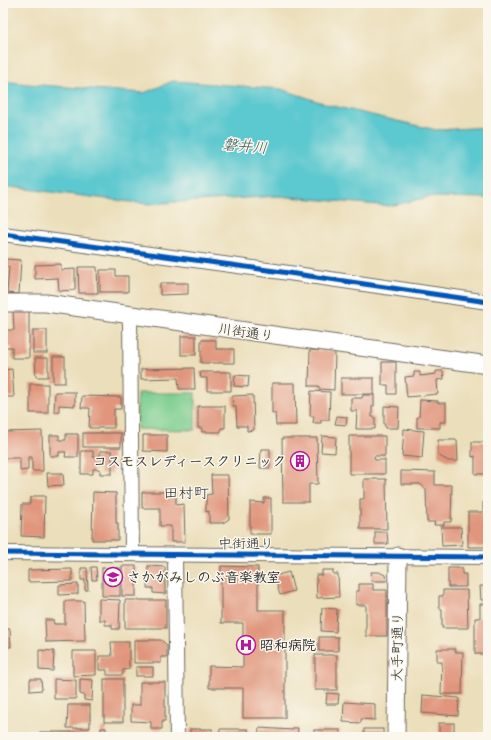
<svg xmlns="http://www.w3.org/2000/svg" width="491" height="740" viewBox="0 0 491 740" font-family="Dekko,'Klee One',sans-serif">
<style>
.green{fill:#7dce90;stroke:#547c5e}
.water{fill:#5bc8cf;stroke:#437a7d}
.building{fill:#e0957c}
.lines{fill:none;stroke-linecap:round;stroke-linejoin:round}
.minor-casing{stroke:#6e6a5d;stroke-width:16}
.tertiary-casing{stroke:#6e6a5d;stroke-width:19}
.minor{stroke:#fff;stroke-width:14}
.tertiary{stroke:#fff;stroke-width:17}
.cycleway-casing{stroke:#fbf7ec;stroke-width:8}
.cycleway{stroke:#0057b8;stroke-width:5}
.labels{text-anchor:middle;stroke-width:3;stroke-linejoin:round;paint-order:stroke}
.street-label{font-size:14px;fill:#2b2b2b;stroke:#fbf7ec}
.poi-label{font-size:14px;font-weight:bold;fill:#2b2b2b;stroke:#fbf7ec;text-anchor:start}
.water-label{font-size:15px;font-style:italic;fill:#395a5c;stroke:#fbf7ec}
.neighbourhood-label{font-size:15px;fill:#2b2b2b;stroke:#fbf7ec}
</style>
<rect width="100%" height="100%" fill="#fbf7ec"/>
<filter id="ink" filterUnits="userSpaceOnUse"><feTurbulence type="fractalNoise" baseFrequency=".025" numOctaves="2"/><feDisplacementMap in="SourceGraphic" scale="8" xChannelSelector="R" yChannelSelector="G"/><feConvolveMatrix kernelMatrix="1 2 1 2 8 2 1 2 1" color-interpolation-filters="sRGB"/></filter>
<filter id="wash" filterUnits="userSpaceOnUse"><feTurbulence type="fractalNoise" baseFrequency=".012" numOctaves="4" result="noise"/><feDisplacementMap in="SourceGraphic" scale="16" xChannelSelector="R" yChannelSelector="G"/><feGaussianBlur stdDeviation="0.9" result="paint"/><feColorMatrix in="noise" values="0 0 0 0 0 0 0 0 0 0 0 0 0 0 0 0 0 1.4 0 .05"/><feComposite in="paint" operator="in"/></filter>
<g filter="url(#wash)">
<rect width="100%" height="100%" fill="#ebdeba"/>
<polygon class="green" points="137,393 195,393 195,430 137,429"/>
<polygon class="water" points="3,81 28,84 144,93 173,81 281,89 329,105 436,130 488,127 488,198 429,197 390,206 278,196 147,204 3,186"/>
<g id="blocks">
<g class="building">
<polygon points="6,259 21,260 19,294 7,293 9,267 6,267"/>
<polygon points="61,264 61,270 75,269 75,290 59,291 58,278 35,279 35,265"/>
<polygon points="78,267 97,267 98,293 79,293"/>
<polygon points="100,270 116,270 116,276 128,276 128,292 100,292"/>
<polygon points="160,283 188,283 188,294 160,295"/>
<polygon points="29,308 29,358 12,358 12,347 3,347 3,330 14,330 13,309"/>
<rect x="33" y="330" width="14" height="23"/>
<rect x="181" y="336" width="15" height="19"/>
<polygon points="201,340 216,340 216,349 234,349 234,363 201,363"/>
<polygon points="310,350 335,351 334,390 319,389 319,386 309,386"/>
<rect x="53" y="357" width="12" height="26"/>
<polygon points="35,358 48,358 48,377 36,377"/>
<polygon points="382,362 396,362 396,394 388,394 388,385 382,385"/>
<polygon points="194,368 195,389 179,389 178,378 141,379 141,369"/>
<polygon points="12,369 14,397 3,397 3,370"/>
<polygon points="436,371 443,371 444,379 437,380 438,394 407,397 405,377 414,376 414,372 420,372 420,376 436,374"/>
<polygon points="200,372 231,372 231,391 207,391 207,378 201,378"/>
<polygon points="235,375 249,376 248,387 234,386"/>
<rect x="341" y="378" width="33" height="16"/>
<polygon points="272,383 295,383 296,425 276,425 275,413 272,413"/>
<rect x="30" y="384" width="18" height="29"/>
<polygon points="311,391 330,392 329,420 321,420 321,423 313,423 314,416 310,416"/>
<polygon points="55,392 75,392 75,406 59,405 59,412 54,412"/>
<polygon points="253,395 254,430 247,431 247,426 237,426 236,407 233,406 232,396"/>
<polygon points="363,395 374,395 374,406 372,406 372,417 375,417 375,429 356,429 357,411 351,411 351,398 362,398"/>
<polygon points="82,396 121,397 121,409 114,409 114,428 89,428 90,408 81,408"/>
<polygon points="420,400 438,401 438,403 446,403 446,422 440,422 440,428 417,428 417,417 419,417"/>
<polygon points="198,406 225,406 225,428 221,428 221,432 202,432 202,428 198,428"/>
<polygon points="384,406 399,407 398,428 386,428 384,424"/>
<polygon points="337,416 347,417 346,425 335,424"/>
<polygon points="404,429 424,431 422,458 402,456"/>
<polygon points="42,431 43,471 32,471 32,457 28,457 28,470 20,471 20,458 3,458 3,432"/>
<rect x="83" y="433" width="38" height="14"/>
<polygon points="66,434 78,434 78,457 65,457 66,452 59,452 59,456 50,456 50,435 59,435 59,440 66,440"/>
<polygon points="143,435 167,435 167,452 143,451"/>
<polygon points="322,436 336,437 335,453 321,452"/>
<polygon points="349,436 385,436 385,456 374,456 375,460 385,460 385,474 349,474"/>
<polygon points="282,438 317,438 318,484 309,484 309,502 283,502"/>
<polygon points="438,440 457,440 458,461 448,461 438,455"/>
<polygon points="472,442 488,442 488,474 475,474 475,456 472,457"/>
<polygon points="261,449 270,449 270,468 260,468"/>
<polygon points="81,451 93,451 93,457 100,457 100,451 112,451 112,474 100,474 100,469 93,469 93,474 81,474"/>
<polygon points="401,471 435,472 435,485 452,485 451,522 444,522 444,525 434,525 435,522 427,522 426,489 420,484 401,484"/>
<polygon points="47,473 63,473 64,485 48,486"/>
<polygon points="211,475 228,475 229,519 223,523 209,523 209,511 206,512 206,495 212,494"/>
<polygon points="364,479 386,479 387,529 360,529 360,499 364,499"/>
<polygon points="93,492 116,493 116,523 118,523 118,540 92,540"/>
<polygon points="142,492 176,492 176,505 184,504 185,542 171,542 171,526 160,526 160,508 142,508"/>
<polygon points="34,496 45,496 44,537 21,536 22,504 30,504 30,498"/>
<polygon points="264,498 271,498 271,534 250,534 250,502 264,503"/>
<polygon points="483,502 488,502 488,547 468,547 468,512 483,512"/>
<polygon points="441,527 461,527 462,545 442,546"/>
<polygon points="375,532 387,532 388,544 375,544"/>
<rect x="122" y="566" width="14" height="30"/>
<polygon points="148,566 165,567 165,594 153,593 153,588 147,588"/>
<polygon points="221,566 258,567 258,610 285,610 285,718 243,718 243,688 209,688 209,666 243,667 243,623 221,623"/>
<polygon points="91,567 96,567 97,580 92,580"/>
<polygon points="81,568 87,568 88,590 85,590 85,580 81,580"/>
<rect x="102" y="568" width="18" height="28"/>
<polygon points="448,568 462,568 462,574 466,574 466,587 448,587"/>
<polygon points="72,569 72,581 28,582 28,570"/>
<polygon points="322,570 333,570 333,574 338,574 339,597 317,598 316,575 322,575"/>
<polygon points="289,572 294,591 280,595 274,576"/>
<polygon points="371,572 379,572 385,575 386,581 372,581"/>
<polygon points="78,584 78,594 59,595 59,585"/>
<polygon points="359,584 373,584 373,590 387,590 387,636 366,636 366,605 356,605 356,591 359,591"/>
<polygon points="480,586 488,586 488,600 481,600"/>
<polygon points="443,590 467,590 468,628 442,628 442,609 439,608 439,596 443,596"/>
<polygon points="99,599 120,600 119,629 112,629 112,625 105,625 105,620 99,620"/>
<rect x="125" y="600" width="41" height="28"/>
<polygon points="65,601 84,601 85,641 46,642 45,620 53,620 54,624 65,624"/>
<polygon points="480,604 488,604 488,654 475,654 475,618 480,618"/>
<polygon points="322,608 337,609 336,632 321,631"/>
<polygon points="3,629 10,629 11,647 3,647"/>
<rect x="319" y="637" width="19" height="14"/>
<polygon points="134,640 161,640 167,645 167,657 161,657 161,663 134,663"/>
<polygon points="111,642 129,642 129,669 123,670 123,675 107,675 107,670 99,670 99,656 112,656"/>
<polygon points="437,649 455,649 455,652 463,652 462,694 441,694 442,662 437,662"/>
<polygon points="39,650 54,651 53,671 39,670"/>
<polygon points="73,651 96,651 96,675 73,676"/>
<rect x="315" y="655" width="22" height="35"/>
<rect x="136" y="667" width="17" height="9"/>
<polygon points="30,679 41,679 42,690 30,691"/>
<polygon points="54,679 76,680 76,699 54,699"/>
<polygon points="80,679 93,680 92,701 84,700 84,695 80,694"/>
<rect x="104" y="679" width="19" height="43"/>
<polygon points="140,682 165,682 165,721 162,721 162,729 151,729 151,722 131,721 131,705 140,705"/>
<polygon points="327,693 339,694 338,704 326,704"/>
<polygon points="423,695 459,698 458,716 422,713"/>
<polygon points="344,702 375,704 375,720 361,719 361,723 343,722"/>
<polygon points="68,705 90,705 90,728 67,728"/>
<rect x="439" y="723" width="15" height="14"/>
<polygon points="101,728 106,728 106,737 100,737"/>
<polygon points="259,728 293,730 293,728 298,728 297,737 258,737"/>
<rect x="190" y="729" width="22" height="8"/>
<polygon points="220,729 248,729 248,737 219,737"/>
<rect x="364" y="729" width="19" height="8"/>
<rect x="314" y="730" width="26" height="7"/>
<rect x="40" y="732" width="48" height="5"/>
</g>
</g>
</g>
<g filter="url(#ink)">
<use href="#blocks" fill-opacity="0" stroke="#6e6a5d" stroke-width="1"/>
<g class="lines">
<defs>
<g id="minor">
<polyline points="3,234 275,271 488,302"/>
<polyline points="130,316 132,554"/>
<polyline points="3,553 488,557"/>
<polyline points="175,555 177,737"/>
</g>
<g id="tertiary">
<polyline points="3,303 46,303 488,365"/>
<polyline points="396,737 398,556"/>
</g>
</defs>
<use href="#minor" class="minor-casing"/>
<use href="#tertiary" class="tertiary-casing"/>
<use href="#minor" class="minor"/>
<use href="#tertiary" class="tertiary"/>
<defs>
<g id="cycleway">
<polyline points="3,234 275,271 488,302"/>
<polyline points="3,553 488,557"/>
</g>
</defs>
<use href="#cycleway" class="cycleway-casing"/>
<use href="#cycleway" class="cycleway"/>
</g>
</g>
<defs>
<symbol id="building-ring" viewBox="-11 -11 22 22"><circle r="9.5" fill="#fbf7ec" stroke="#b5179e" stroke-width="1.5"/><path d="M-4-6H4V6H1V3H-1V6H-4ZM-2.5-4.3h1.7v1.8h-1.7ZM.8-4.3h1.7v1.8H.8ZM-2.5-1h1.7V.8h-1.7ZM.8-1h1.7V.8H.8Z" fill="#b5179e"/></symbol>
<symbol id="school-ring" viewBox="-11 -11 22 22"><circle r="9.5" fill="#fbf7ec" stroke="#b5179e" stroke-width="1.5"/><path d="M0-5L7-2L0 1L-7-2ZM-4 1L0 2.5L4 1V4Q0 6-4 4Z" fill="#b5179e"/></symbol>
<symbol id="hospital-ring" viewBox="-11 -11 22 22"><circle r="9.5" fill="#fbf7ec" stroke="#b5179e" stroke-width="1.5"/><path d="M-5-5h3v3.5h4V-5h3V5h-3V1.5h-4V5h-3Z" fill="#b5179e"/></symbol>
</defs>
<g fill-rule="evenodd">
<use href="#building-ring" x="289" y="450" width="22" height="22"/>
<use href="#school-ring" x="102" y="566" width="22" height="22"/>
<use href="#hospital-ring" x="235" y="634" width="22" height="22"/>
</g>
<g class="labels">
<g class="street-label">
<text transform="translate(246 332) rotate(8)" y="5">川街通り</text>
<text x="246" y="548">中街通り</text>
<text transform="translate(397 647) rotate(-89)" y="5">大手町通り</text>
</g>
<g class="poi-label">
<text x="286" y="466" text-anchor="end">コスモスレディースクリニック</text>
<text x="127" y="582">さかがみしのぶ音楽教室</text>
<text x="260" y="650">昭和病院</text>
</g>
<g class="water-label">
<text transform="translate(245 146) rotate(5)" y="5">磐井川</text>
</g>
<g class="neighbourhood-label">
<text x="186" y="498">田村町</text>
</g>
</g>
<rect width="491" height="740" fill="none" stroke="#fbf7ec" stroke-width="16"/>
</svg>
